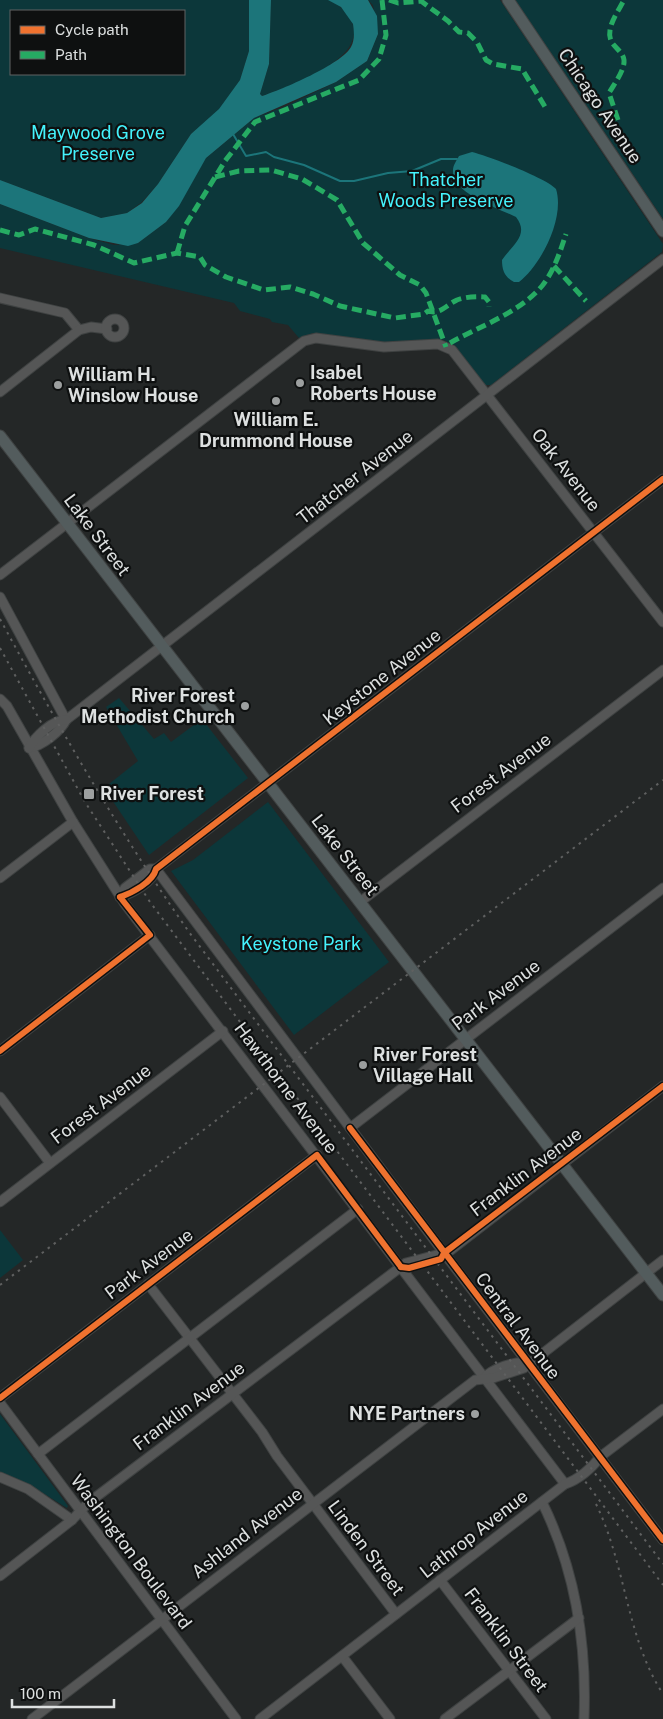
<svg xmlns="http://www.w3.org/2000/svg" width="663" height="1719" viewBox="0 0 663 1719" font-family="'Public Sans',sans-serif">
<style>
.green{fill:#0c373a;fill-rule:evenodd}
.water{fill:#1c757a}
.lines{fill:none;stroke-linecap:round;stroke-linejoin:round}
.stream{stroke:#1c757a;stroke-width:2}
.minor-casing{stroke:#3f4242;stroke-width:11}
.major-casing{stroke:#3f4242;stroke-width:13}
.minor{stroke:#555656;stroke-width:9}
.major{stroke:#535c5d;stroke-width:11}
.rail{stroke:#5f6060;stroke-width:2;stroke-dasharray:2.5 5;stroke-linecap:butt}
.quiet{stroke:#26ab63;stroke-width:5;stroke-dasharray:10 5;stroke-linecap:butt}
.cycleway-casing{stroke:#0e1010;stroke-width:9}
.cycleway{stroke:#ef722f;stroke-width:6}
.poi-dot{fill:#9c9f9f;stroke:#0e1010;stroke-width:2}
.labels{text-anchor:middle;stroke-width:4.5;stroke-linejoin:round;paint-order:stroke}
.street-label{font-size:18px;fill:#dde0e0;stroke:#0e1010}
.park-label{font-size:18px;fill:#44f2fc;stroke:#0e1010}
.poi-label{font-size:18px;font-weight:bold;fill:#dde0e0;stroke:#0e1010;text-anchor:start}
</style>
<rect width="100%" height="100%" fill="#242727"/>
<g class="green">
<path d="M0,0h249v51l-9,29 -21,30 -28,24 -33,50 -16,18 -15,11 -26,5 -101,-38zM11,11h173v63h-173z"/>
<path d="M271,0c16,0 43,0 58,0 9,3 18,12 22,20 20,38 -62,67 -89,76l-2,-2 9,-30z"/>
<polygon points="368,0 500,0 663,244 662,252 491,385 485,385 454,346 444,340 387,343 313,333 299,338 288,325 272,322 270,319 240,311 234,303 0,248 0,204 89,238 114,245 138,243 166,222 206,158 254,118 286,106 336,82 367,61 378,34 373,5"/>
<polygon points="515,0 663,0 663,219"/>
<polygon points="119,698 154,739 164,733 171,742 202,719 248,778 149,855 104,788 138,761 106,707"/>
<polygon points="268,802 389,962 294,1035 171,871 193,860"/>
<polygon points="0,1230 23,1260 0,1278"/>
<polygon points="0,1414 68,1506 67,1508 30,1485 0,1474"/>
</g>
<g class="water">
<path d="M249,0h22l-2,64 -9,30 2,2c19,-6 80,-32 89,-49 4,-7 3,-16 2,-23l-12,-17 -13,-7h40l9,16 1,18 -11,27 -31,21 -82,36 -48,40 -27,48 -13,16 -28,21 -10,3 -39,-8 -89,-34v-24l101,38 26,-5 15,-10 16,-19 33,-50 28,-25 21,-29 9,-29z"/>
<path d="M472,152c16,4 74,26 84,37 9,28 -14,75 -37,93h-5c-9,-5 -12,-11 -12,-22 10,-15 28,-25 14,-43 -18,-9 -65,-24 -63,-47 0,-5 4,-10 6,-14z"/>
</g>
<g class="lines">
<polyline class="stream" points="233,134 246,156 266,152 274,157 304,165 340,181 354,181 388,173 412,171 441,159 457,159"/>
<defs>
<g id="minor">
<polyline points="0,298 65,313 79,330 91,327 107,329"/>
<circle cx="115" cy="328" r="9"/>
<polyline points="0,392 79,330"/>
<polyline points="0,575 304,341 316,338 384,347 438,344 452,350 663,622"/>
<polyline points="0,597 66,720"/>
<polyline points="0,699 7,706 73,822 125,904 565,1484"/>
<path d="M29,748c13,-2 32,-17 37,-28l597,-461"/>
<path d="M29,748c6,-11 24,-29 37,-28"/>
<polyline points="156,869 444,1253 663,1540"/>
<polyline points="0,878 73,822"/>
<path d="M120,897c12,-4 33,-15 36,-28l507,-390"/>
<polyline points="120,897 125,888 150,869 156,869"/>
<polyline points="360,902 663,670"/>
<polyline points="0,1051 150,935"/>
<polyline points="0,1097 50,1163"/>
<polyline points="350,1128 663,888"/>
<polyline points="0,1202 223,1031"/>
<polyline points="442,1257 663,1086"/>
<polyline points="148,1284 262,1432 277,1456 396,1614"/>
<path d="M484,1378c9,-10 31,-17 44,-15"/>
<polyline points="0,1398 317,1155"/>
<polyline points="0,1403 236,1719"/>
<polyline points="38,1454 358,1209"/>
<polyline points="0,1477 28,1489 72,1520"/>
<path d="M542,1502c34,69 45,141 42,217"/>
<polyline points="0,1576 72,1520 88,1503 406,1263 444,1253"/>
<polyline points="440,1580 546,1719"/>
<polyline points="342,1656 390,1719"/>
<polyline points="32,1719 475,1380 493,1378 524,1368 663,1260"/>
<path d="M260,1719l305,-235c13,-4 27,-16 35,-27l63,-48"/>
<polyline points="445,1719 579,1618"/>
</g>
<g id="major">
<polyline points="508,0 663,231"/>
<polyline points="0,436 663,1295"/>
</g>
</defs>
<use href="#minor" class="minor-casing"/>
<use href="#major" class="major-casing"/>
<use href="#minor" class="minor"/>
<use href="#major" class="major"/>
<g class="rail">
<path d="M0,619c58,107 119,213 189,313l474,632"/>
<polyline points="0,648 85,802 150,902 663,1585"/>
<polyline points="0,1285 663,780"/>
<path d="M596,1504c30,61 30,133 67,190"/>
</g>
<g class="quiet">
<polyline points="389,0 398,3 421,1 448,21 459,32 468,33 477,42 486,60 493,64 522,69 547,110"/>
<path d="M618,120l-9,-27c5,-9 16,-23 15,-33 -1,-7 -7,-11 -11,-16 -10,-13 5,-32 11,-44"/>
<polyline points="215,177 239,171 271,170 302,179 337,200 363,243 400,275 420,285 426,293 446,347"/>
<path d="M0,230l19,5 16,-6 59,16 40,18 43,-10 23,4 5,8 21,12 38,13 26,-3 23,7 27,12 55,12 29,-4 4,-3c12,4 18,-6 29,-11 8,-3 19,-4 28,-3l4,5v5"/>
<polyline points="177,253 185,226 225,161 255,122 359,80 379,59 386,35 382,0"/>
<polyline points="554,266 586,301"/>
<path d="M450,343c30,-17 69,-30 92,-57 12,-15 18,-34 24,-52"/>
</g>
<defs>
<g id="cycleway">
<path d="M120,897c12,-4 33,-15 36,-28l507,-390"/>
<polyline points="0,1051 150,935 120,897"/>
<polyline points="350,1128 663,1540"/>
<polyline points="401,1267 409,1268 441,1259 444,1253 663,1086"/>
<polyline points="0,1398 317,1155 401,1267"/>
</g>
</defs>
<use href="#cycleway" class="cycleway-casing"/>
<use href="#cycleway" class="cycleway"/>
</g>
<g class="poi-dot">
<circle cx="300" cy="383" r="5"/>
<circle cx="58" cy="385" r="5"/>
<circle cx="276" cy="401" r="5"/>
<circle cx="245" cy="706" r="5"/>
<rect x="83" y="788" width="12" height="12" rx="2.5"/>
<circle cx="363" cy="1065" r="5"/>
<circle cx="475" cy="1414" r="5"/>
</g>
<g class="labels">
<g class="street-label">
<text transform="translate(600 106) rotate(56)" y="6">Chicago Avenue</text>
<text transform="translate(566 470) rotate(52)" y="6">Oak Avenue</text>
<text transform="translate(355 477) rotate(-38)" y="6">Thatcher Avenue</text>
<text transform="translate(97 535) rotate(53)" y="6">Lake Street</text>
<text transform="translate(382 677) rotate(-38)" y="6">Keystone Avenue</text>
<text transform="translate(501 773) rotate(-37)" y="6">Forest Avenue</text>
<text transform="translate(345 855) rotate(52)" y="6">Lake Street</text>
<text transform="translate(496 995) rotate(-37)" y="6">Park Avenue</text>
<text transform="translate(286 1088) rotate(53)" y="6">Hawthorne Avenue</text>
<text transform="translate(101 1104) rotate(-37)" y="6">Forest Avenue</text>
<text transform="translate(526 1172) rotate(-37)" y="6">Franklin Avenue</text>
<text transform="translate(149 1264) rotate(-37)" y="6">Park Avenue</text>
<text transform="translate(518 1326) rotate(53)" y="6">Central Avenue</text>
<text transform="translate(189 1406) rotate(-37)" y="6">Franklin Avenue</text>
<text transform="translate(247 1533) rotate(-38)" y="6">Ashland Avenue</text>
<text transform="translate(474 1534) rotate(-38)" y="6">Lathrop Avenue</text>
<text transform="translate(366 1548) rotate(53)" y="6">Linden Street</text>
<text transform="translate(131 1552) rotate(53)" y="6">Washington Boulevard</text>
<text transform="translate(506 1640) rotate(53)" y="6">Franklin Street</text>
</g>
<g class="park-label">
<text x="98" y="139">Maywood Grove<tspan x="98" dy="21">Preserve</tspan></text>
<text x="446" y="186">Thatcher<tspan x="446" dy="21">Woods Preserve</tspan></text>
<text x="301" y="950">Keystone Park</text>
</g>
<g class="poi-label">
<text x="310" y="379">Isabel<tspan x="310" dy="21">Roberts House</tspan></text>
<text x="68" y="381">William H.<tspan x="68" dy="21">Winslow House</tspan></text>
<text x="276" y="426" text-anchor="middle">William E.<tspan x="276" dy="21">Drummond House</tspan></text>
<text x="235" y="702" text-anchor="end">River Forest<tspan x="235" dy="21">Methodist Church</tspan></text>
<text x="100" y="800">River Forest</text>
<text x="373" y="1061">River Forest<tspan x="373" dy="21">Village Hall</tspan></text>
<text x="465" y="1420" text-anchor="end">NYE Partners</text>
</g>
</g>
<rect x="10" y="10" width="175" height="65" fill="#0e1010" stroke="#616363"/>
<rect x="20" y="26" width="25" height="8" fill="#ef722f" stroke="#616363"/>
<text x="55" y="35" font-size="15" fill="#dde0e0">Cycle path</text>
<rect x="20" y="51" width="25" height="8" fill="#26ab63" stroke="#616363"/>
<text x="55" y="60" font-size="15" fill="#dde0e0">Path</text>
<path d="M12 1699v8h102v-8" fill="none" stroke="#dde0e0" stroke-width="2.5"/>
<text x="20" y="1699" font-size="15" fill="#dde0e0" stroke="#0e1010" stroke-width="4" paint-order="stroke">100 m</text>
</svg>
